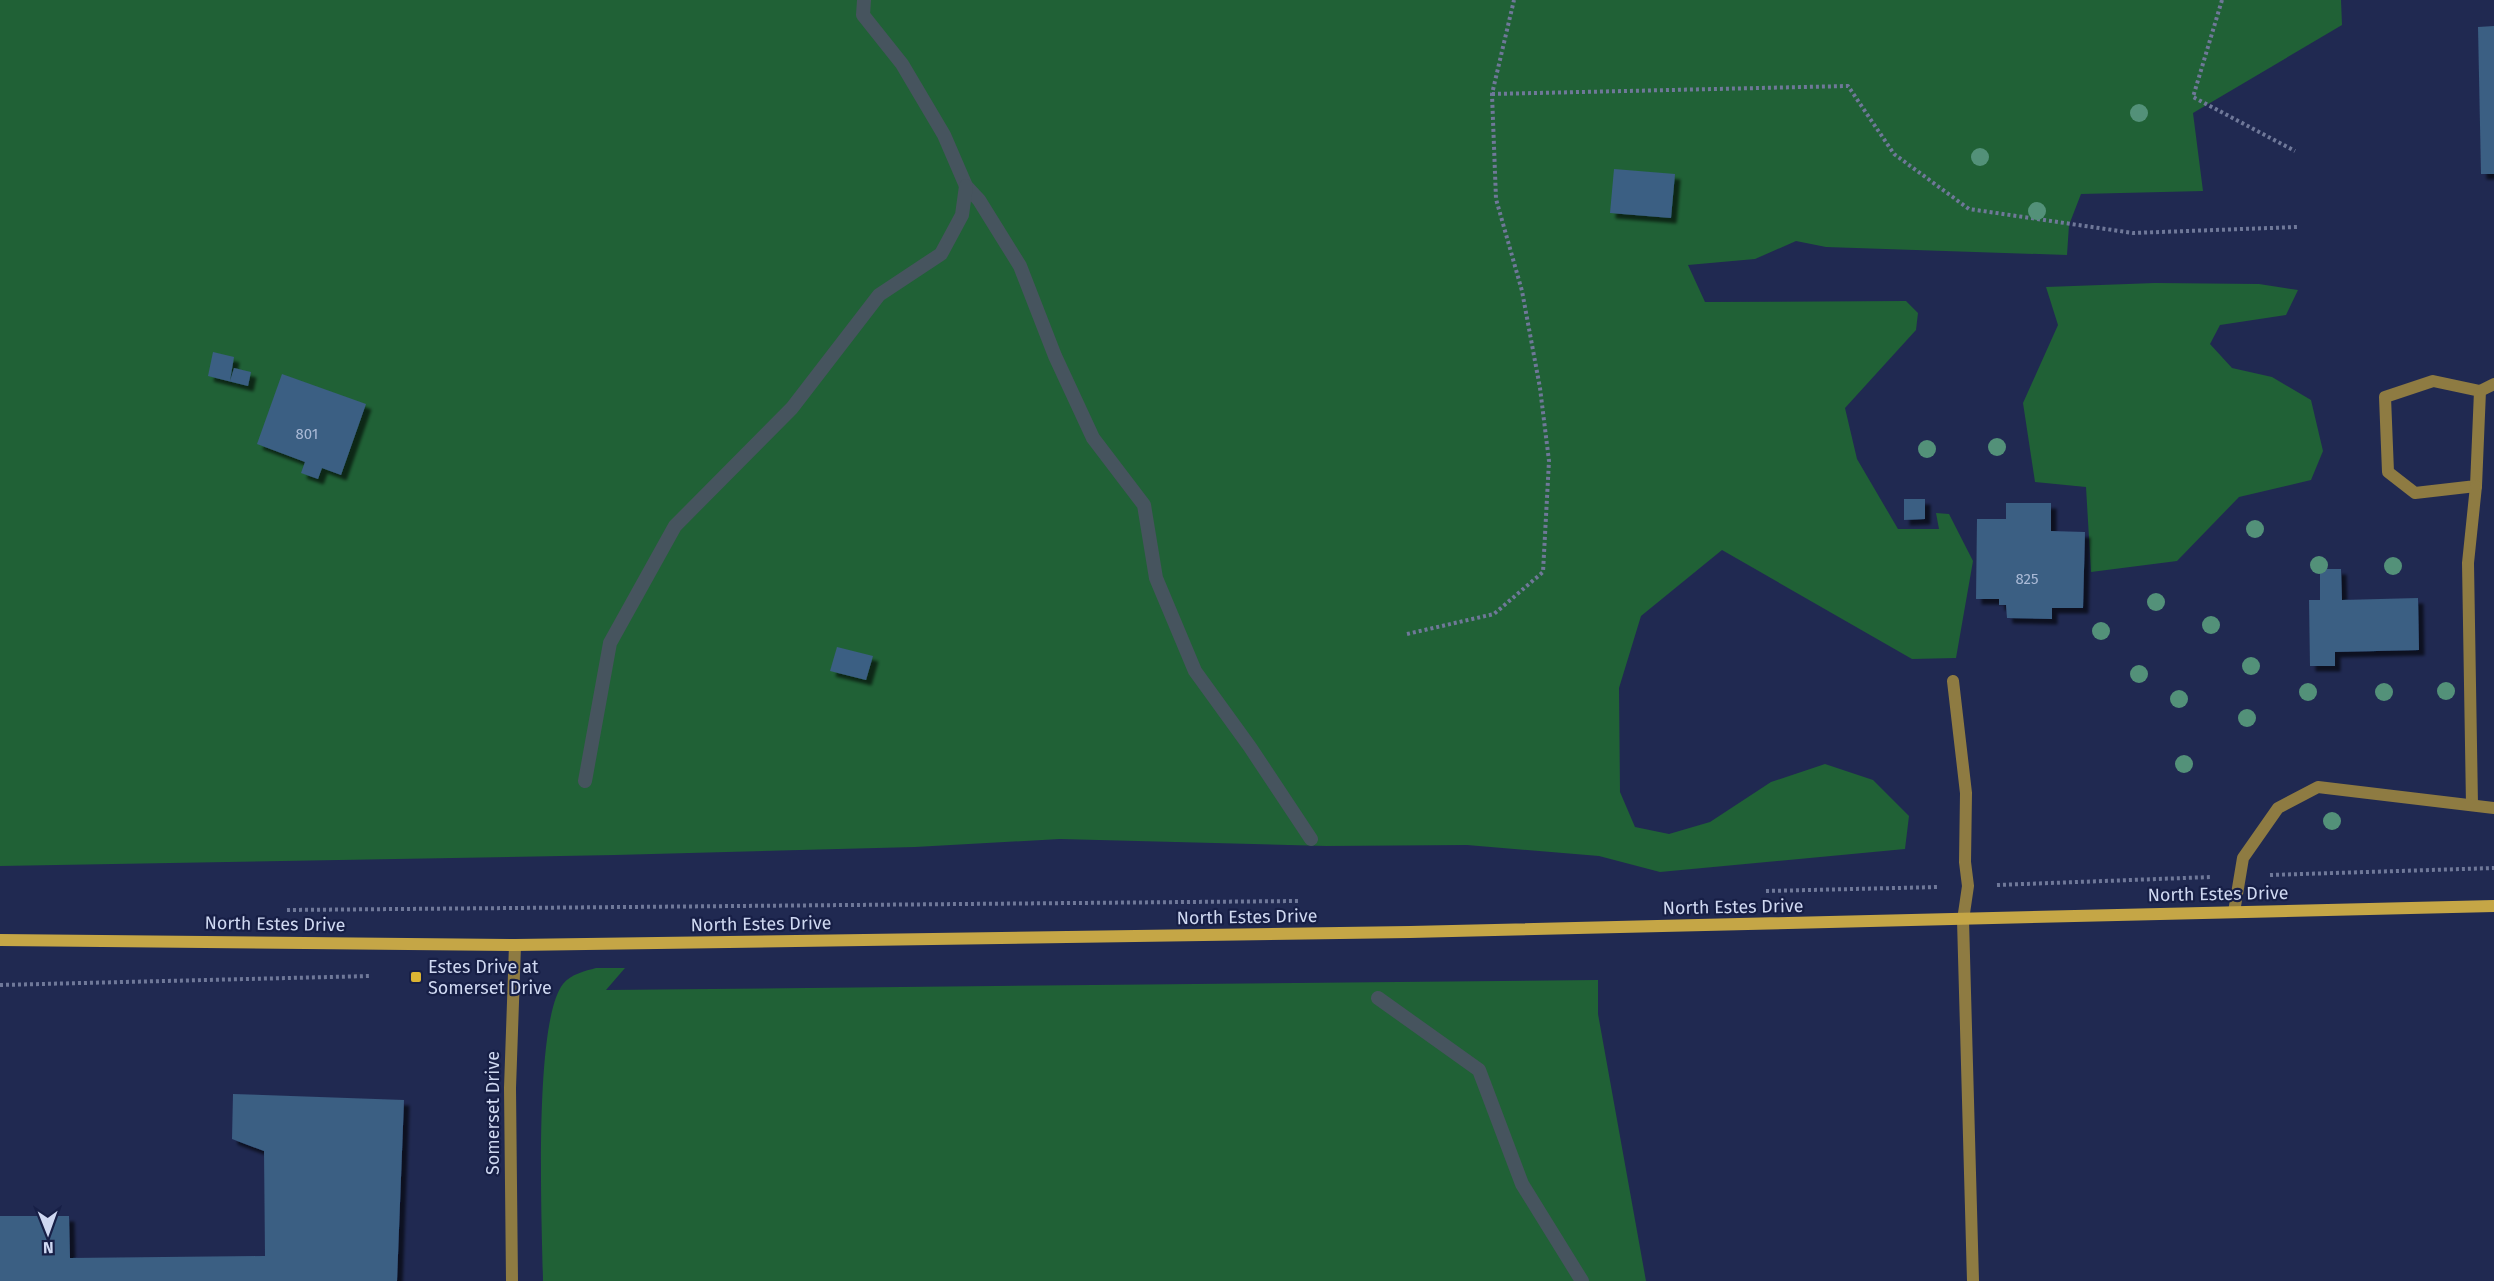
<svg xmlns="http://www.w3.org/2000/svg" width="2494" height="1281" viewBox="0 0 2494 1281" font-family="'Fira Sans',sans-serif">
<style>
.green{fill:#206136}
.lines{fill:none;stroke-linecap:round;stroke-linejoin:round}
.stream{stroke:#46545e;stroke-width:14}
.building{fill:#3b5e83;filter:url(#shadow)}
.path{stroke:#6f7899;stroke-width:4;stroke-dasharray:3 3;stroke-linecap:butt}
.service{stroke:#8e7b42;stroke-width:12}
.minor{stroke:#8e7b42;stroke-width:12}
.secondary{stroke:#c5a646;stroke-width:12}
.tree{fill:#539179}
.poi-dot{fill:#dab333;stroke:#171f46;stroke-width:2}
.labels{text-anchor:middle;stroke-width:4.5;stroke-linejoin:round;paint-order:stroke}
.number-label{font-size:15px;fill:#aabad6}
.street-label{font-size:18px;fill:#cfd8f1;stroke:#171f46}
.poi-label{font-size:18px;fill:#cfd8f1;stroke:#171f46;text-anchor:start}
</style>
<defs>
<filter id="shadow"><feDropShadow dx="5.5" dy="5.5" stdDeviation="1.5" flood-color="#0009"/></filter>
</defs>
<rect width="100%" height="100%" fill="#202951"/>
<g class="green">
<polygon points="0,0 2341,0 2342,25 2193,113 2203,191 2081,194 2069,225 2067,255 1826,247 1796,241 1755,259 1688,265 1705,302 1906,301 1918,313 1916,330 1845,408 1857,459 1898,529 1939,529 1936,513 1949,514 1973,561 1956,658 1912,659 1722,550 1641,616 1619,688 1620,792 1635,827 1669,834 1710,822 1771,782 1825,764 1873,780 1909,816 1905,849 1660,872 1599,856 1467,845 1326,846 1060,839 915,847 615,855 0,866"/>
<polygon points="2155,283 2259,284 2298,290 2286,315 2220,325 2210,344 2232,368 2272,377 2311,400 2323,451 2311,480 2239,497 2177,561 2091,572 2086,487 2035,482 2023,403 2058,325 2046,287"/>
<path d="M596,968h29l-19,22 992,-10v34l48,267h-1103c-1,-56 -10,-259 20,-297 8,-10 22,-13 33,-16z"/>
</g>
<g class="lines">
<g class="stream">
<polyline points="864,0 863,15 902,64 944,135 966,186 979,200 1020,266 1055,356 1093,438 1144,505 1156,578 1195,671 1250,747 1311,839"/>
<polyline points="585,781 610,643 675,526 792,408 879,295 941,254 962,215 966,186"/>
<polyline points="1378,998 1479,1070 1522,1184 1582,1281"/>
</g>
</g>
<g class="building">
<polygon points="2494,26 2494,174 2481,174 2478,27"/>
<polygon points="1614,169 1675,174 1671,218 1610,213"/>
<polygon points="213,352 234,357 230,381 234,368 251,372 248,386 208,376"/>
<polygon points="282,374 366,404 341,475 322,468 318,479 301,473 305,462 257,444"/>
<polygon points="1904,499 1925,499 1925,519 1904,520"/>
<polygon points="2006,503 2051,503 2051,531 2085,532 2083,608 2052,608 2052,619 2007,618 2006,605 1999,605 1999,599 1976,599 1977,519 2006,519"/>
<polygon points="2320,569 2341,569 2342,600 2418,598 2419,650 2335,652 2335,666 2310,666 2309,600 2320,600"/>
<polygon points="837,647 873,656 866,680 830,671"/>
<polygon points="233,1094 404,1100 397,1281 0,1281 0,1216 69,1216 70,1258 265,1256 264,1151 232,1139"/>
</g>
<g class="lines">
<g class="path">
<polyline points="2222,0 2193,97 2295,151"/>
<polyline points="1492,94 1848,86 1894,154 1969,209 2133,233 2297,227"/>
<polyline points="1407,634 1494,614 1543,572 1549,461 1540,388 1522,291 1496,199 1492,94 1514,0"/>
<polyline points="2270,875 2494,868"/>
<polyline points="1997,885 2211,877"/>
<polyline points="1766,891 1939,887"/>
<polyline points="287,910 1300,901"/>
<polyline points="0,985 371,976"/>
</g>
<g class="service">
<polyline points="2480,391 2476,486 2415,493 2388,472 2385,397 2433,381 2480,391 2494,384"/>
<polyline points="1953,681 1966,793 1965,862 1968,886 1963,920 1973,1281"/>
<polyline points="2472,805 2468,563 2476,486"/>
<polyline points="2234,912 2243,858 2278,808 2318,787 2494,808"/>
</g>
<polyline class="minor" points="512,1281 510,1088 515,945"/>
<polyline class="secondary" points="0,940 515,945 1410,932 2494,906"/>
</g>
<g class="tree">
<circle cx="2139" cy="113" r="9"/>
<circle cx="1980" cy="157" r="9"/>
<circle cx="2037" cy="211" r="9"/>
<circle cx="1997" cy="447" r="9"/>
<circle cx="1927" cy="449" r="9"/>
<circle cx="2255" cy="529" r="9"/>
<circle cx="2319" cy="565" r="9"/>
<circle cx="2393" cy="566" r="9"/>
<circle cx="2156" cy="602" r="9"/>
<circle cx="2211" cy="625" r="9"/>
<circle cx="2101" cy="631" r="9"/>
<circle cx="2251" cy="666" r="9"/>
<circle cx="2139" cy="674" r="9"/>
<circle cx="2446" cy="691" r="9"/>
<circle cx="2308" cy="692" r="9"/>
<circle cx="2384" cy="692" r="9"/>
<circle cx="2179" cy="699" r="9"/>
<circle cx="2247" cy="718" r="9"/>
<circle cx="2184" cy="764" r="9"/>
<circle cx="2332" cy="821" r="9"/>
</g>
<rect class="poi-dot" x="410" y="971" width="12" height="12" rx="3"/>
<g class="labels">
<g class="number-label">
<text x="307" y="439">801</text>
<text x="2027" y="584">825</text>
</g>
<g class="street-label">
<text transform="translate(2218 894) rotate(-1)" y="6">North Estes Drive</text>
<text transform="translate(1733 907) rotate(-1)" y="6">North Estes Drive</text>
<text transform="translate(1247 917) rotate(-1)" y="6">North Estes Drive</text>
<text transform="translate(275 924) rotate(1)" y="6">North Estes Drive</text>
<text transform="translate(761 924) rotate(-1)" y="6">North Estes Drive</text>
<text transform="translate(493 1113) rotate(-90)" y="6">Somerset Drive</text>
</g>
<g class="poi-label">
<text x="428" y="973">Estes Drive at<tspan x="428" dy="21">Somerset Drive</tspan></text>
</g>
</g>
<g transform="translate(48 1233) rotate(179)" stroke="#171f46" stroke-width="4.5" paint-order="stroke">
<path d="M0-4.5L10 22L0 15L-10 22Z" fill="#cfd8f1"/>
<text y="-9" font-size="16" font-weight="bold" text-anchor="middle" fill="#cfd8f1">N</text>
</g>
</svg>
